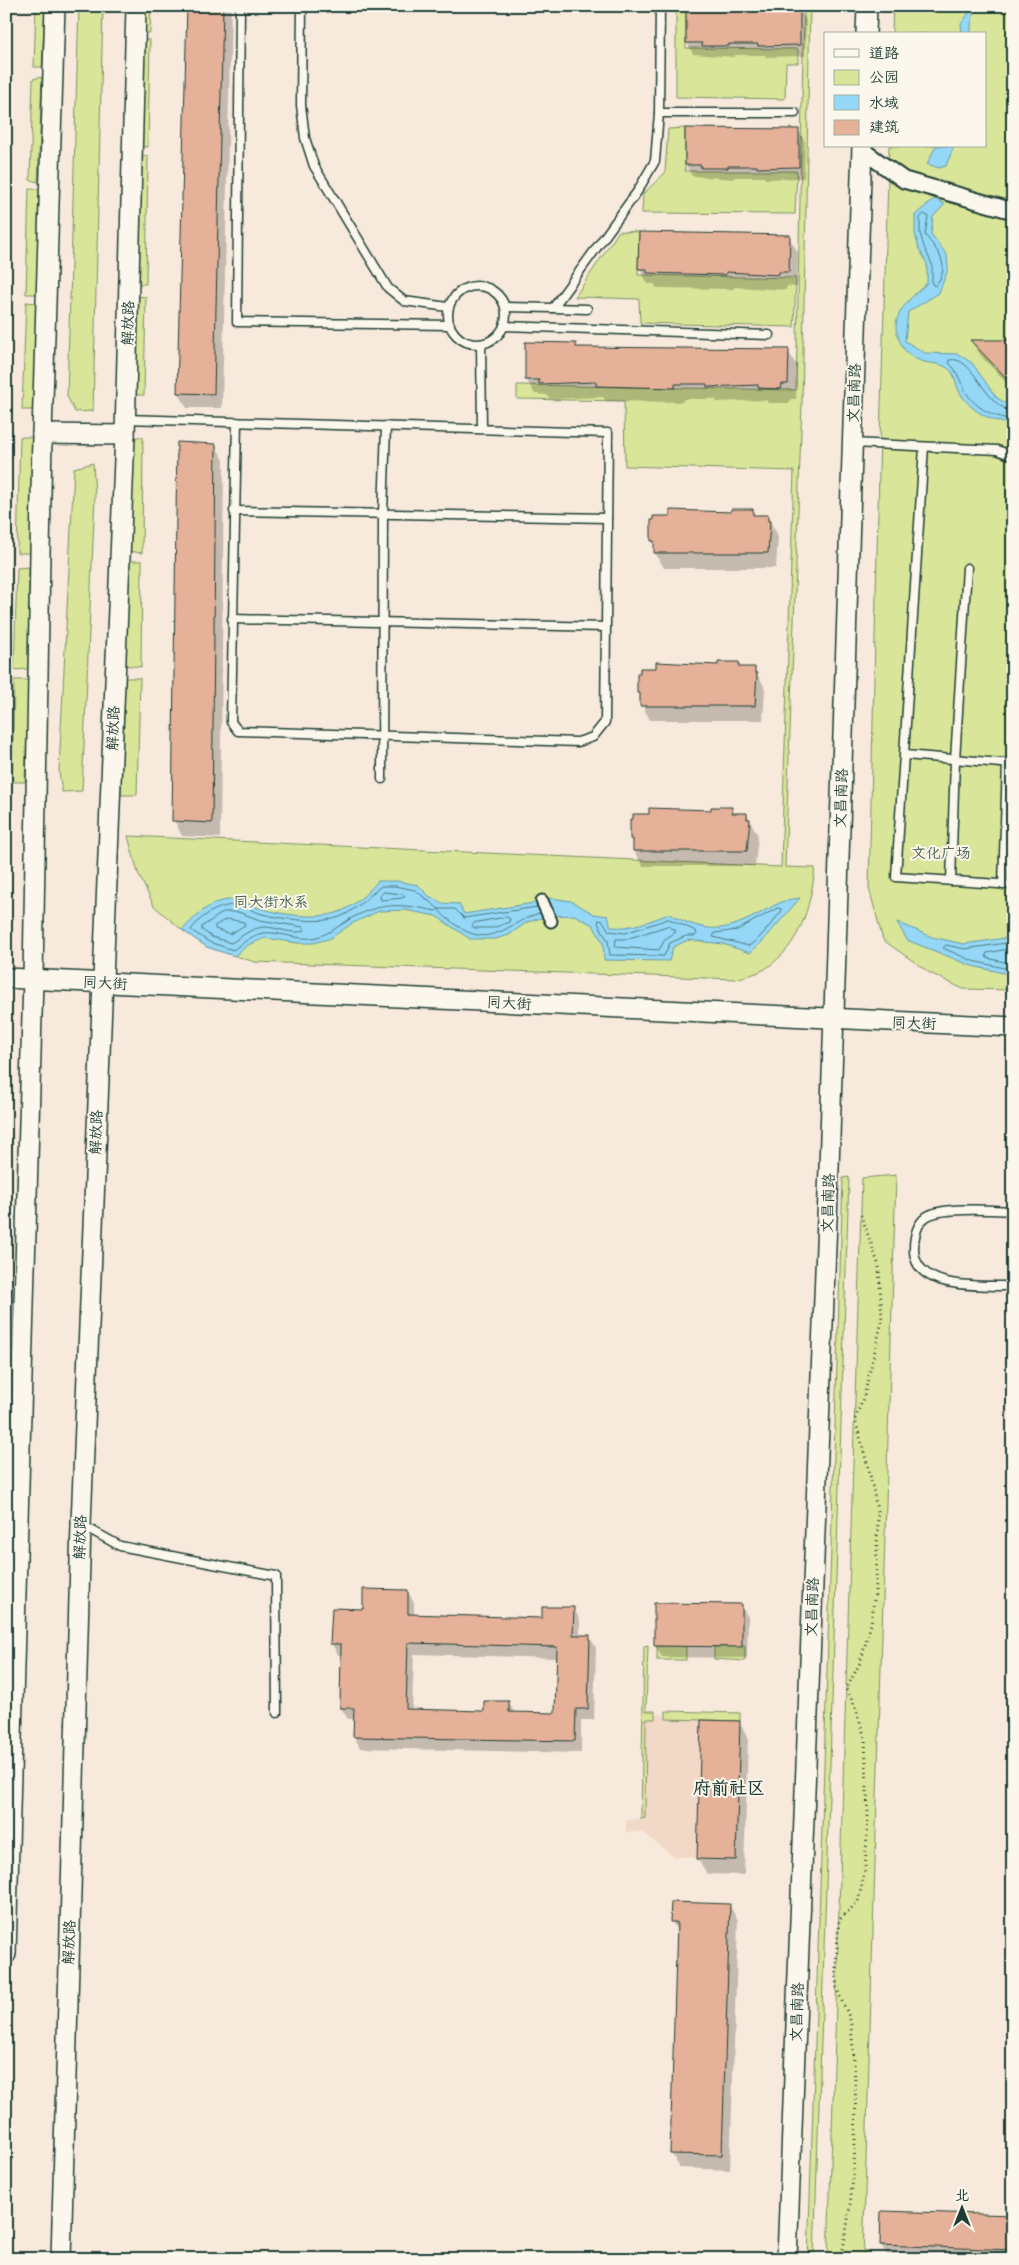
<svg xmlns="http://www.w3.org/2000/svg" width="1019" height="2265" viewBox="0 0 1019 2265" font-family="'Comic Neue','LXGW WenKai TC',sans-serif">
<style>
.built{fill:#f2d8c7}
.green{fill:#d9e598;stroke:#7c9166}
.water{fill:#94d7f6;stroke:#6599a8}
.shadow{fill:#0003;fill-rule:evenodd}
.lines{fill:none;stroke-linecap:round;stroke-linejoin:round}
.shore{stroke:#4e7b82;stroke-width:1}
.building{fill:#e5b199;stroke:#1f3d34;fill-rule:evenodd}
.service-casing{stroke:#1f3d34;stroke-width:11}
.pedestrian-casing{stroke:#1f3d34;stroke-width:15}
.minor-casing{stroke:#1f3d34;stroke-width:19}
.tertiary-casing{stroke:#1f3d34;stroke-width:22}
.path{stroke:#1f3d34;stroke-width:3;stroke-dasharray:1 4;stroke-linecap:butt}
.service{stroke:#fbf7ec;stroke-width:8}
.pedestrian{stroke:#fbf7ec;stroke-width:11}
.minor{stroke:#fbf7ec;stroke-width:15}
.tertiary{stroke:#fbf7ec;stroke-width:19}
.labels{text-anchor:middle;stroke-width:4;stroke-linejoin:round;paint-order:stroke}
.street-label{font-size:15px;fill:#1f3d34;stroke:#fbf7ec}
.park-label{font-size:15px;fill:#445f48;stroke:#fbf7ec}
.quarter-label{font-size:18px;font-weight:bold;fill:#1f3d34;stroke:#fbf7ec}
</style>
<rect width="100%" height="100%" fill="#f7e9db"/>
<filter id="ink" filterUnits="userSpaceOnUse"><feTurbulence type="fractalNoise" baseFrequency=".02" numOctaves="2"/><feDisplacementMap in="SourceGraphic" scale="10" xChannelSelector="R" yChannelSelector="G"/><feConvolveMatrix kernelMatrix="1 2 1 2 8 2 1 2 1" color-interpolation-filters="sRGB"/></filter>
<g filter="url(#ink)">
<polygon class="built" points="643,1714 740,1716 736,1860 673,1856 642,1832 626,1832 626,1820 641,1819"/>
<g class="green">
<polygon points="36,6 45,6 42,67 34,67"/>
<polygon points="79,6 103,6 93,411 75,412 67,396"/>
<polygon points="141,6 151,6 150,33 140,32"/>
<polygon points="676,6 686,6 686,48 798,49 798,63 786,63 785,99 676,97"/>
<path d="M804,6h6l-8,397 -17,464 30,1c-5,40 -14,77 -50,101 -8,5 -20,7 -29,10l-481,-17 -48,-15 -25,-17 -28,-24 -16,-33 -10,-37 653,31 13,-396 -169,-5 -1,-65 -107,-2v-14l279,5z"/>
<polygon points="893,6 1013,6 1013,990 963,989 930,973 883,940 869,888 879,471 889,146 985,146 985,34 892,34"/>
<polygon points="139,40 150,40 148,147 138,146"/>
<polygon points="42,77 38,182 30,180 33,79"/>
<polygon points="685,128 685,171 797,171 795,214 642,213 643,194 665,173 668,129"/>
<polygon points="148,156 146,284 133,284 136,157"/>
<polygon points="29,189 39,189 37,294 26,294"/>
<polygon points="619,231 639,232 638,275 796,278 794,327 640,323 639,299 575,297"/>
<polygon points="133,296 146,297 144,395 132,395"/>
<polygon points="26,302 37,303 34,410 22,410"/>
<polygon points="20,437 34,437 32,553 17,553"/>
<polygon points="130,437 143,437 142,553 128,551"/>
<polygon points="93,463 95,496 82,791 62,792 59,771 74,468"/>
<polygon points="127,561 142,561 141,667 124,665"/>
<polygon points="29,567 28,669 14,670 17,568"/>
<polygon points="125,678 140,678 137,795 121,795"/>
<polygon points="14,680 29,680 25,782 12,782"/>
<polygon points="896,1175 863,2259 828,2259 862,1178"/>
<polygon points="849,1177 814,2259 808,2259 843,1178"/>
<polygon points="648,1645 646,1711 655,1711 655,1719 646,1719 645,1818 641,1819 644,1646"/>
<rect x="657" y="1646" width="29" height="14"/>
<polygon points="745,1646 745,1661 714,1659 714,1647"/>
<polygon points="666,1711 740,1713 740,1721 666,1719"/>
</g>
<g class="water">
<polygon points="969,6 975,6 971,26 971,34 962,34 961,24 968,14"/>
<polygon points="936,146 954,146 946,166 939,168 927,164"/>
<path d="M934,199l11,5 -12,13 -2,17 16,21 1,14 -9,24 -31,19 -3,29 20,12 33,1 14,9 24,34 17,11v17c-23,-4 -44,-14 -55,-36 -2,-6 -3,-13 -7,-18 -9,-10 -24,-6 -35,-12 -9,-5 -14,-11 -17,-20 -11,-24 12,-41 28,-56v-19l-8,-15 -4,-15v-19z"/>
<path d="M378,881h18l22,4 11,11 13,7 17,1 5,10 70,-11 17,-5 20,3 23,13 14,2 3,11c20,2 39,-6 58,-13 39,20 56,19 95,-3 15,-8 18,-11 36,-13l-37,43 -13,12 -27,-9 -35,-4 -15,7 -4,14 -65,-1 -1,-17 -10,-18 -19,-10 -25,1 -22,6 -18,13 -14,4h-25l-34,-23 -31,-6 -26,1 -28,13 -20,14 -17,5h-16l-33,-5 -17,7 -14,11 -27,-9 -25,-17c11,-10 24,-26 40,-29 14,-4 27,4 41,8 21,6 55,11 76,3 14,-5 30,-20 39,-31z"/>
<polygon points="897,922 932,937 964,944 1013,937 1013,975 972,966 907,940"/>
</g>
<g class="shadow">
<polygon points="188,6 231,6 222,408 187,408 178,393"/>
<polygon points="799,8 806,20 805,56 766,57 765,55 735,55 735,57 693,54 687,43"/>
<polygon points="686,129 798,130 805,142 804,178 765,179 764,177 734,177 734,179 692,176 686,165"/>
<polygon points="789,237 798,252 797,287 787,286 786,290 734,287 734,289 657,288 654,284 648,284 640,269"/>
<polygon points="1013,341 1013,390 981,356 972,342"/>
<polygon points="575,344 578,348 788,351 797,366 796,399 790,399 789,403 768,403 766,400 717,402 715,399 683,399 683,402 606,401 603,397 549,399 547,395 535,394 526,379"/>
<polygon points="215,445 224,460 220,838 182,836 174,820"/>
<polygon points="752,510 755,516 767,516 776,532 778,537 776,568 664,568 655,553 655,545 652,540 733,513"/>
<polygon points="738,663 742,669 754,669 763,684 765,690 763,720 650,720 642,705 642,698 639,693 719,666"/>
<polygon points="731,809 735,814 747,814 755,830 758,835 755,866 643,866 634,851 634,844 631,838 712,811"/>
<path d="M408,1592l6,11v12l129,4 31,-10 6,11v16h9l7,12 -2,72h-13v33l-221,-5 -6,-12v-17h-6l-7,-11 1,-53h-4l-6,-11 32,-34zM414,1654l144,4 -1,57 -42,-1 -6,-11 -24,9 -73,-2z"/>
<polygon points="741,1606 748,1617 747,1658 662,1657 655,1645"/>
<polygon points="739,1722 748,1737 744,1875 707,1874 698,1859"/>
<polygon points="672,1903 729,1905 738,1920 730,2170 680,2168 671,2153 678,1933 672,1922"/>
<polygon points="882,2212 1013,2217 1013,2259 889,2259 881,2245"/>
</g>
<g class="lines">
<g class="shore">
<path d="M924,214l4,2 -3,19c13,16 27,31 10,51l-3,-2v-20l-8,-17 -4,-14v-15z"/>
<path d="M1013,411c-29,-3 -39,-57 -64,-51v3c8,7 9,14 14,23 9,21 28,30 50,34"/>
<polygon points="384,892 403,894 405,897 402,898 381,900 380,896"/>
<path d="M537,907l-73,11 -9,-9h-16l-24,-19 -20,-4h-14c-12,10 -24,23 -39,30 -20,9 -59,3 -80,-2 -7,-2 -14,-6 -22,-8 -17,-4 -39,9 -49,24l18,12 24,8c9,-6 19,-15 30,-17 15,-2 33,7 50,5 14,-3 23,-10 34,-17 32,-20 55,-17 89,-10l3,-2c3,7 11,11 17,16 35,26 52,-3 84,-12"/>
<polygon points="778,908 781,909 781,912 760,937 749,946 713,937 715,933 737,930"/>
<path d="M224,912h14l22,8 43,7 2,3c-11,6 -28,-3 -40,-3 -13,0 -24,10 -34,16l-19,-6 -10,-7v-3z"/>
<polygon points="507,917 510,919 509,922 493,928 474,928 472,926 474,923"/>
<polygon points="227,919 244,922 245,925 230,934 215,929 215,926"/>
<polygon points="669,919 696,931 697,934 695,936 686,936 670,943 664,956 610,955 608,941 598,923 599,920 603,921 609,931 625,933"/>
<polygon points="668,926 675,930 676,932 665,939 659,950 615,947 616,939 626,939"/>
<polyline points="1013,942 965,949 946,945 943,948 973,961 1013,970"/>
<polyline points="1013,948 987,953 986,955 987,958 1013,964"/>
</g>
</g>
<g class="building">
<polygon points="187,6 223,6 214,394 177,393"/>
<polygon points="686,6 800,7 800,45 758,46 758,44 729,44 729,46 702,46 702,43 686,43"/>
<polygon points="685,128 799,129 799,167 757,168 757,166 728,166 728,168 701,168 701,165 685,165"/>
<polygon points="639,232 790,235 789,272 779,272 778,275 726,272 726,275 647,273 647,269 638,269"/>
<polygon points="970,340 1013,340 1013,385"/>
<polygon points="525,342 576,343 576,347 789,349 788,384 782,384 781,389 758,388 758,385 707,387 707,384 675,384 675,388 596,386 596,382 539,384 539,380 525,380"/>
<polygon points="177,442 216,444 212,823 172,821"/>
<polygon points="731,509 753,509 753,515 768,515 768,521 770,521 768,553 654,553 654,541 651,541 651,520 653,520 653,516 670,516 670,510 731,512"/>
<polygon points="656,662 718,665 718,662 739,662 739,667 755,667 755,673 757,673 755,706 640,706 640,693 637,693 637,673 640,673 640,668 656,668"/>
<polygon points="711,807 732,807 732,813 747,813 747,819 750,819 747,851 633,851 633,839 630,839 630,819 633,819 633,814 649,814 649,808 711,810"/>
<path d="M363,1589l45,1v24l134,4v-11h32l-1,28h17l-2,74h-12l-1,32 -222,-4 1,-29h-14l1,-64h-11l2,-36 31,1zM408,1643l149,4 -2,66 -46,-1v-11h-25v10l-78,-2z"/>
<polygon points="654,1603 742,1604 742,1647 654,1646"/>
<polygon points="701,1720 740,1721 736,1860 697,1859"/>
<polygon points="671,1902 730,1904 722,2155 670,2154 677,1922 670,1922"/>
<polygon points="881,2211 1013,2215 1013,2250 880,2245"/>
</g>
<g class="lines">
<defs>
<g id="service">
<polyline points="240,6 237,322 450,325"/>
<polyline points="302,6 301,105 305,138 314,166 388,288 404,301 448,307"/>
<polyline points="659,113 795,113"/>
<circle cx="477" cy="315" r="29"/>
<polyline points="505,307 553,308 637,192 655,161 659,113 660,6"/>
<polyline points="553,308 587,309"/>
<polyline points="504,326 769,335"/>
<polyline points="481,344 482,428"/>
<polyline points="125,419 608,433 605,722 593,737 578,742 238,731 231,722 237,422"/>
<polyline points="853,443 997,450 1013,456"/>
<polyline points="924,447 896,877 1013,885"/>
<polyline points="234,511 607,518"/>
<polyline points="232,619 606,627"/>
<polyline points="905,755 1013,764"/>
<polyline points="382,779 383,514 386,426"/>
<polyline points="951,881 955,760 967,568"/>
<polyline points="1003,885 1007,763"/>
<path d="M1013,1211c-20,-1 -72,-5 -87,6 -10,8 -12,20 -12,31 -1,44 69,37 99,38"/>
<polyline points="82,1525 120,1546 276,1576 277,1713"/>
</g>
<polyline id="pedestrian" points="542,901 551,921"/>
<polyline id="minor" points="862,150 904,180 1013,211"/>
<g id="tertiary">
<polyline points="866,34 867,6"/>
<polyline points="42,434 125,435"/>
<polyline points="6,978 1013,1027"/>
<polyline points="6,1954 33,979 42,434 55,6"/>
<polyline points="61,2259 81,1524 125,435 136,6"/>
<polyline points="787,2259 829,1168 862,146"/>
</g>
</defs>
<use href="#service" class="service-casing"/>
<use href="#pedestrian" class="pedestrian-casing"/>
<use href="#minor" class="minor-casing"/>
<use href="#tertiary" class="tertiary-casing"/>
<path class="path" d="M841,2259c16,-77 18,-154 10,-232 -1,-15 -10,-24 -14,-39 -3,-11 1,-54 2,-68l19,-18 7,-32 3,-55 -3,-77 -10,-32 -9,-17 14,-26 11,-39 5,-40 2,-69 -8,-41 -15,-55 9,-23 18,-75 -3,-55 -18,-51"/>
<use href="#service" class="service"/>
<use href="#pedestrian" class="pedestrian"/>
<use href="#minor" class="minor"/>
<use href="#tertiary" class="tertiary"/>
</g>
</g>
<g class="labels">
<g class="street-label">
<text transform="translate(128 323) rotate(-89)" y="5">解放路</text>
<text transform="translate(854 393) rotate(-88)" y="5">文昌南路</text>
<text transform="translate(113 728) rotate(-88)" y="5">解放路</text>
<text transform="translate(841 798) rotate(-88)" y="5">文昌南路</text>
<text transform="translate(105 983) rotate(3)" y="5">同大街</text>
<text transform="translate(509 1003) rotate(3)" y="5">同大街</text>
<text transform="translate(914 1023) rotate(2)" y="5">同大街</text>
<text transform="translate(96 1132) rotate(-88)" y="5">解放路</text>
<text transform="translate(828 1203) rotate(-88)" y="5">文昌南路</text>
<text transform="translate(80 1537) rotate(-88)" y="5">解放路</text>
<text transform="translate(812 1607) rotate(-88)" y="5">文昌南路</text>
<text transform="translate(69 1942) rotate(-88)" y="5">解放路</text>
<text transform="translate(797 2012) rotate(-88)" y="5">文昌南路</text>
</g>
<g class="park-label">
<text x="941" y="858">文化广场</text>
<text x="271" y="907">同大街水系</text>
</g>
<g class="quarter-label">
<text x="729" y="1794">府前社区</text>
</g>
</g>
<rect width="1019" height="2265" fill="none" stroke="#fbf7ec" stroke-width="25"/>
<rect x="12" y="12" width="994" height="2240" fill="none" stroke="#1f3d34" stroke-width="2" filter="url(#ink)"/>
<rect x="824" y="32" width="162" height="115" fill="#fbf7ec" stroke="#a3ada2"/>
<rect x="834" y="49" width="25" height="8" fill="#fbf7ec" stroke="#a3ada2"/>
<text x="869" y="58" font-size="15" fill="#1f3d34">道路</text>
<rect x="834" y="70" width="25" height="15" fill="#d9e598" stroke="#a3ada2"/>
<text x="869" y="82" font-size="15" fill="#1f3d34">公园</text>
<rect x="834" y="95" width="25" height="15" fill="#94d7f6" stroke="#a3ada2"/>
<text x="869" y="108" font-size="15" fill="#1f3d34">水域</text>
<rect x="834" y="120" width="25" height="15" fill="#e5b199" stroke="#a3ada2"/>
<text x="869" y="132" font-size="15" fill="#1f3d34">建筑</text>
<g transform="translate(962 2208)" stroke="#fbf7ec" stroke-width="4" paint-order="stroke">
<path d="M0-4L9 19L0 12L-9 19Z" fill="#1f3d34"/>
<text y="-8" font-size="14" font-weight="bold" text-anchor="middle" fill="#1f3d34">北</text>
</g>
</svg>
